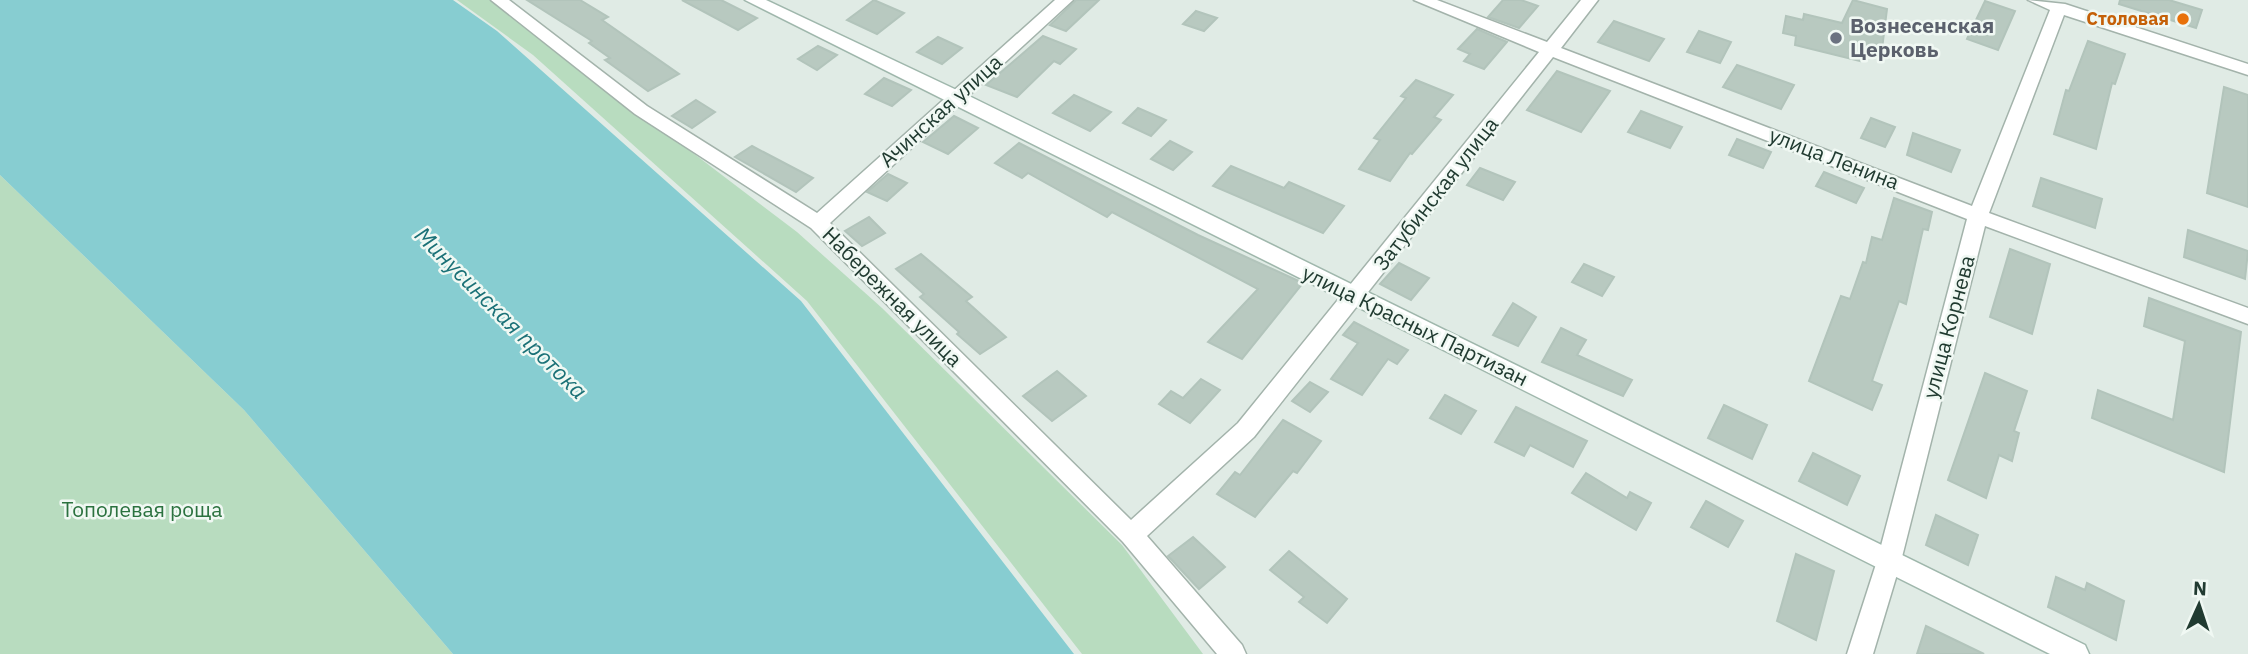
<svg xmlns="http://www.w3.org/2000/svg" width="2248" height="654" viewBox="0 0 2248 654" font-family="'IBM Plex Sans',sans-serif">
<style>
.green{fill:#b8dcbf}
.water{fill:#87cdd1}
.building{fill:#b8c9c0;stroke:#b2c4bb;stroke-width:2}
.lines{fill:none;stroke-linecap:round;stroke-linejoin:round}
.street-casing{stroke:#a3b3ab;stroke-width:3}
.secondary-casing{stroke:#9fb7ac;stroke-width:3}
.street{fill:#fff;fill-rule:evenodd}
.secondary{fill:#fff;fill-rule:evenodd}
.food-dot{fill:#e8710a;stroke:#f0f8f3;stroke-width:2.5}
.worship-dot{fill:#6b7280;stroke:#f0f8f3;stroke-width:2.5}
.labels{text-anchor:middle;stroke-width:5;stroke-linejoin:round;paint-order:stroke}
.far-food-label{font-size:18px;font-weight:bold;fill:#c56008;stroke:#f0f8f3;text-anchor:end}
.worship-label{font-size:21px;font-weight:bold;fill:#5b616d;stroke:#f0f8f3;text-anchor:start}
.street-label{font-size:21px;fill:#213b31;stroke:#f0f8f3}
.park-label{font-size:21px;fill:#2b723f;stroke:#f0f8f3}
.water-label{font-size:23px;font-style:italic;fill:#1b7177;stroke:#f0f8f3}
</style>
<rect width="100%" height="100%" fill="#e0ebe5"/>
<g class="green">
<polygon points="457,0 492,0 797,232 882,308 1122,545 1203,654 1082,654 807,301 533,55"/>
<polygon points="0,175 244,410 453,654 0,654"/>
</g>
<polygon class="water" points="0,0 453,0 497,31 801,301 1074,654 453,654 244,410 0,175"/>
<g class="building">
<polygon points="527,0 580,0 608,17 602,20 679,74 648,91 605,60 610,58 589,43 592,41"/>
<polygon points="682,0 721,0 757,18 738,30"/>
<polygon points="874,0 904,13 877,34 847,20"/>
<polygon points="1076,0 1099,0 1066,31 1050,25"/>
<polygon points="1503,0 1521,0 1538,6 1519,28 1488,17"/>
<polygon points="1853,0 1887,9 1881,57 1861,53 1860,61 1795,45 1796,36 1783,33 1786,16 1803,20 1804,14 1842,23"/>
<polygon points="2120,0 2169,0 2202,10 2196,28 2119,4"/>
<polygon points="1985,1 2015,11 1998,50 1967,39"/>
<polygon points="1196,11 1217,18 1204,31 1183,24"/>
<polygon points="1614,21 1664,39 1649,61 1598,42"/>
<polygon points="1477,29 1507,42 1484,69 1464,61 1470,54 1458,49"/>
<polygon points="1699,31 1731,42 1720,63 1687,52"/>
<polygon points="1043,36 1076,49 1060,64 1054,61 1017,97 986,85"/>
<polygon points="938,37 962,48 942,64 917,52"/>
<polygon points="2088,41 2125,54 2115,84 2112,83 2096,149 2054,134 2066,90 2069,91"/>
<polygon points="818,46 837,55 817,70 798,59"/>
<polygon points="1737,65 1794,85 1781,109 1723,87"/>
<polygon points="1557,71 1610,91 1581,132 1527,110"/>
<polygon points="884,78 911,90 892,106 865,94"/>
<polygon points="1416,80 1453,95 1434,117 1441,120 1412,154 1410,153 1390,181 1359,169 1380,140 1374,138 1406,98 1401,96"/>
<polygon points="2224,87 2248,95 2248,207 2207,193"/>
<polygon points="1074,95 1111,112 1090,131 1053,113"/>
<polygon points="696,100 715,112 692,128 672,116"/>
<polygon points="1138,108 1166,120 1151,136 1123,123"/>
<polygon points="1641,111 1682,127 1670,148 1628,132"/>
<polygon points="954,116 978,128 948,154 923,142"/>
<polygon points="1871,118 1895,127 1885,147 1861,138"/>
<polygon points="1913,133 1960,150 1951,172 1907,155"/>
<polygon points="1737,139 1771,152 1763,168 1729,155"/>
<polygon points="1170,141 1192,152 1173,170 1151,159"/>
<polygon points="1019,143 1198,235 1303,283 1242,359 1208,342 1258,289 1112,212 1107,217 1028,173 1022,178 995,163"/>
<polygon points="752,146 813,178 796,192 735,157"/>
<polygon points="1231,166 1284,188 1289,182 1344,206 1323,233 1213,186"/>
<polygon points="1480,168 1515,182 1503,200 1467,185"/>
<polygon points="1824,172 1864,188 1856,203 1816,186"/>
<polygon points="888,174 907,183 887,201 867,192"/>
<polygon points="2041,178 2102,199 2095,228 2033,206"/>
<polygon points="1894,198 1932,212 1928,230 1923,229 1906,304 1899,301 1872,381 1882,385 1872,410 1809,381 1841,296 1850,299 1863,262 1866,263 1872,237 1882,240"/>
<polygon points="869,217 885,233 862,246 845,231"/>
<polygon points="2188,230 2248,251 2245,279 2184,257"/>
<polygon points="2010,249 2050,264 2032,334 1990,317"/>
<polygon points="921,254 972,297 966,301 1006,337 980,354 957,334 959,332 920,297 924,294 896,269"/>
<polygon points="1399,263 1429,278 1411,300 1380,284"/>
<polygon points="1584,264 1614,277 1602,296 1572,282"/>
<polygon points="2149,298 2241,332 2224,472 2092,418 2098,390 2173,420 2185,341 2144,326"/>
<polygon points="1513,303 1536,317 1518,346 1493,335"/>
<polygon points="1354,322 1408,350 1397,364 1388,359 1362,395 1331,379 1358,343 1343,335"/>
<polygon points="1561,328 1586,340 1577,355 1632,380 1623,396 1542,362"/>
<polygon points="1057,371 1086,396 1052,421 1023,396"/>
<polygon points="1985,373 2027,391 2014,431 2019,433 2012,461 1999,455 1986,498 1948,480"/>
<polygon points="1201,379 1220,390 1190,423 1159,404 1171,391 1183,398"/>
<polygon points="1310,382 1328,392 1310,412 1292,401"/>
<polygon points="1445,395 1476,411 1461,434 1430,418"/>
<polygon points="1724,405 1767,425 1752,459 1708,438"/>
<polygon points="1516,407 1587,441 1573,467 1530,445 1524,456 1495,442"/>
<polygon points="1283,420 1321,441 1297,473 1293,471 1255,517 1217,494 1235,472 1240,475"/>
<polygon points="1813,453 1860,476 1847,505 1799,481"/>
<polygon points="1586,473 1627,498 1630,492 1651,503 1636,530 1572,493"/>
<polygon points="1706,501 1743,521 1728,547 1691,527"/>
<polygon points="1936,515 1978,535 1968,565 1926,545"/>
<polygon points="1193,537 1225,567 1199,589 1168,556"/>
<polygon points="1289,551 1347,599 1327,623 1299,602 1304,597 1270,570"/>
<polygon points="1796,554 1834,571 1816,640 1777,621"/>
<polygon points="2056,577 2085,590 2087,583 2124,601 2116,640 2048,607"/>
<polygon points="1926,626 1984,654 1917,654"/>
</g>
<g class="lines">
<defs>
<polygon id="street" points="491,0 509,0 647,106 817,213 1055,0 1073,0 830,223 1131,520 1238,423 1539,52 1414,0 1437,0 1547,42 1581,0 1598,0 1561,48 1972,206 2050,10 2028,0 2065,4 2248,64 2248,75 2064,15 1989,213 2248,308 2248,324 1985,226 1901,561 1873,654 1847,654 1877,561 1967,219 1553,57 1254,437 1147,536 1242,645 1246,654 1217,654 1123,542 811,228 635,114"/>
<polygon id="secondary" points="745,0 766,0 963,93 2085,645 2089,654 2050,654"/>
</defs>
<use href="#street" class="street-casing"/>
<use href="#secondary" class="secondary-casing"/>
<use href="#street" class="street"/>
<use href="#secondary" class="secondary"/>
</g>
<circle class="food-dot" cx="2183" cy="19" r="7"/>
<circle class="worship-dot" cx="1836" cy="38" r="7"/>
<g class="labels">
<g class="far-food-label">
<text x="2169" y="25">Столовая</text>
</g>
<g class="worship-label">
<text x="1850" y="33">Вознесенская<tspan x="1850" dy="24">Церковь</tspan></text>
</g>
<g class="street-label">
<text transform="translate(941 111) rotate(-42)" y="7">Ачинская улица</text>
<text transform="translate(1834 159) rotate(21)" y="7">улица Ленина</text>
<text transform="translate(1436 194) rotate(-52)" y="7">Затубинская улица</text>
<text transform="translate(892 297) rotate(45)" y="7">Набережная улица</text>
<text transform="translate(1415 326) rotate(26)" y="7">улица Красных Партизан</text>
<text transform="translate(1949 327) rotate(-75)" y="7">улица Корнева</text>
</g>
<g class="park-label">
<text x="142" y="517">Тополевая роща</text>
</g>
<g class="water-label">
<text transform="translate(501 313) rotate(45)" y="8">Минусинская протока</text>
</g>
</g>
<g transform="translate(2199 605) rotate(3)" stroke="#f0f8f3" stroke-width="5" paint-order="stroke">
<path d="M0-5L12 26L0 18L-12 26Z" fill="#213b31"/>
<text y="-10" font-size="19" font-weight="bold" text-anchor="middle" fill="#213b31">N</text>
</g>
</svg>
